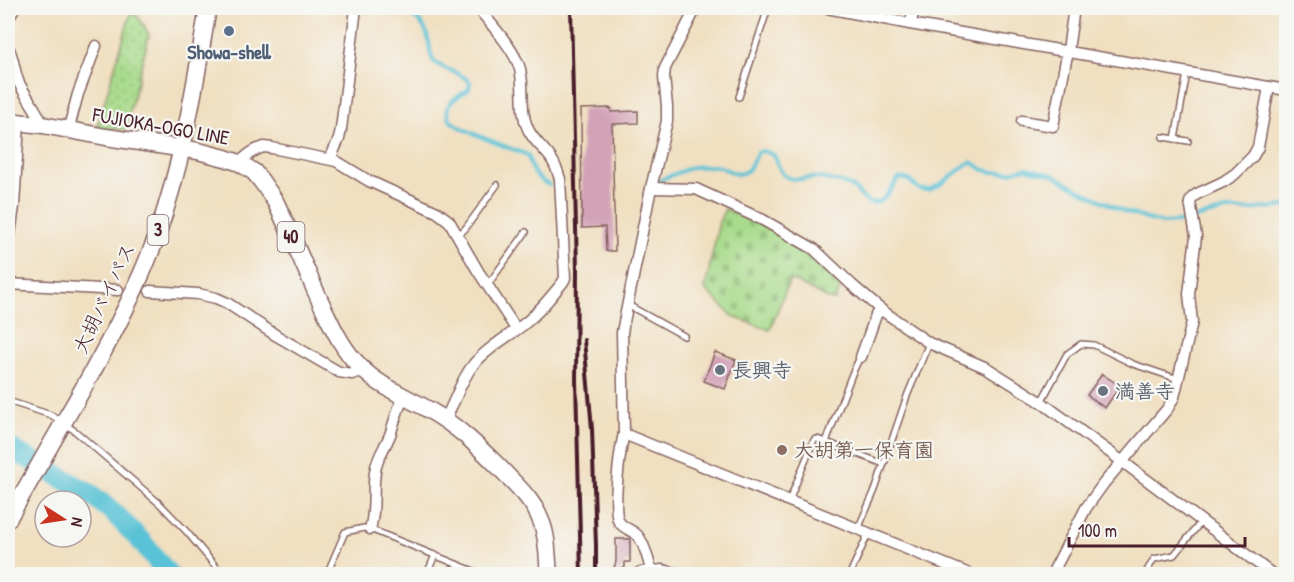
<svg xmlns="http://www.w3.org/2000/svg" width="1294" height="582" viewBox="0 0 1294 582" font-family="'Patrick Hand','Klee One',sans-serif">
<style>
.grass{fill:url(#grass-dots);stroke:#787c5a;stroke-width:1.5}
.cemetery{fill:url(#cemetery-stones);stroke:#787c5a;stroke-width:1.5}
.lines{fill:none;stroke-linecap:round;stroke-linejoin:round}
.stream{stroke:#5ac2d6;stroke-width:4}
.river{stroke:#5ac2d6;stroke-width:21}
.building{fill:#d2a2b7}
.service-casing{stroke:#84625f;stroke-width:8}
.minor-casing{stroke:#84625f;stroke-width:13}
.tertiary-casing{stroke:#84625f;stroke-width:14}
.secondary-casing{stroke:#84625f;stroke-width:16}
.primary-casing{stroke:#84625f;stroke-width:19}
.service{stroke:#fff;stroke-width:5}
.minor{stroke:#fff;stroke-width:10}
.tertiary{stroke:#fff;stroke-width:12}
.secondary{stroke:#fff;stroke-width:14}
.primary{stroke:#fff;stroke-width:16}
.rail{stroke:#4a1f2b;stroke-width:4}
.service-dot{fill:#5c6f8a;stroke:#f6f6f2;stroke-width:2}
.worship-dot{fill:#6b7280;stroke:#f6f6f2;stroke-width:2}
.education-dot{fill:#8d6e63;stroke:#f6f6f2;stroke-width:2}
.labels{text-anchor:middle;stroke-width:4.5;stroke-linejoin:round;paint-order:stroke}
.shield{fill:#f6f6f2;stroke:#7e6067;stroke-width:1.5}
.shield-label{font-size:18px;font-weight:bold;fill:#4a1f2b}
.service-label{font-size:20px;font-weight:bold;fill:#4e5e75;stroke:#f6f6f2}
.street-label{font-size:20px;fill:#4a1f2b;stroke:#f6f6f2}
.worship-label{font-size:20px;font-weight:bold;fill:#5b616d;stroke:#f6f6f2;text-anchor:start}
.education-label{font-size:20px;font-weight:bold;fill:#785e54;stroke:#f6f6f2;text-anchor:start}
</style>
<defs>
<pattern id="grass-dots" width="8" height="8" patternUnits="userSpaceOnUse" patternTransform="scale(1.5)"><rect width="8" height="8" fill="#a7da8a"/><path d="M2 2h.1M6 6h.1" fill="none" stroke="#91bb77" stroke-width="1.8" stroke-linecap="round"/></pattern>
<pattern id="cemetery-stones" width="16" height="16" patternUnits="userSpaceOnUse" patternTransform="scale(1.5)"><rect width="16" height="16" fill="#a7da8a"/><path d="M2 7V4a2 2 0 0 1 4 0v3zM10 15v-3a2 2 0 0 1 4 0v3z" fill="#91bb77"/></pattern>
</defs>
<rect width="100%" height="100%" fill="#f6f6f2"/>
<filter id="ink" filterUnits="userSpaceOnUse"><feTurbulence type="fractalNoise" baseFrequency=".0167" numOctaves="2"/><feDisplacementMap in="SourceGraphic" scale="12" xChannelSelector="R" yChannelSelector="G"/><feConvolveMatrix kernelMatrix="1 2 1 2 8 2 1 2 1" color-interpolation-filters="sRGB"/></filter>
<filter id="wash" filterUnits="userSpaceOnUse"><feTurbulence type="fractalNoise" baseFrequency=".008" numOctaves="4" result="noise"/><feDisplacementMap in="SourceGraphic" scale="24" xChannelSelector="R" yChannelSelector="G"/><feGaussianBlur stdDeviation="1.35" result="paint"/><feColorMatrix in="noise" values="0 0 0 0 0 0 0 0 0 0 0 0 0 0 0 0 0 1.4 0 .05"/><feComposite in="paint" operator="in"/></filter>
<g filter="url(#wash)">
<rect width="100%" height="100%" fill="#f0dfc0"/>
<polygon class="grass" points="131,12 134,12 143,24 149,35 125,130 97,127"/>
<polygon class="cemetery" points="725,209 761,225 814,256 842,284 835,300 828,299 790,279 770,330 734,317 705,289 719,222"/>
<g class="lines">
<g class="stream">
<path d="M394,8c19,9 31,11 35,34 1,5 1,13 4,18 7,10 27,11 37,22l-1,7c-6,6 -18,9 -21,18 -1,5 0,10 3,14 10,10 61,28 77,34 3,16 7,23 21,30"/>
<path d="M660,180l32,-13 21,-1 7,1 16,7 7,-1 6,-4 8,-16 5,-2 5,1 7,3c3,7 5,16 11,21 8,6 21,1 31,2 8,0 30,5 36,9 9,6 12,19 26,15 9,-3 15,-17 21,-24l10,2c4,5 9,10 16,10 11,1 33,-19 42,-26l5,-2 10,7 9,3h19l16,-4 27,7 25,14 45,22 27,9 13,3 16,-1 48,-12h20l39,-4"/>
</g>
<polyline class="river" points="8,447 90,494 112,511 142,542 168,574"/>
</g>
<g id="blocks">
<g class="building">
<polygon points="611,108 611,112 638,111 638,123 612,124 615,251 606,251 605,227 582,228 581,109"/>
<polygon points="715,352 736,360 725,389 704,381"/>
<polygon points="1102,374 1120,386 1105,408 1087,395"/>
<polygon points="616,539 630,539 630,562 625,562 625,567 615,574 612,574 616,562"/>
</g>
</g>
</g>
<g filter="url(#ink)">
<use href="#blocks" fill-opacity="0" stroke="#84625f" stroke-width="1.5"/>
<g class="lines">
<defs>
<g id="service">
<polyline points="8,25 17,8"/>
<polyline points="739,97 768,8"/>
<polyline points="1163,137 1188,141"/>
<polyline points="1175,139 1187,73"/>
<polyline points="458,235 465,229 497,185"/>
<polyline points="487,283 492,279 526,232"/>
<polyline points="628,305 684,336"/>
<polyline points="8,401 51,415 75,431 160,504 186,531 222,574"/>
<polyline points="1041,402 1067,354 1081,344 1094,345 1133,364 1178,379"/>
<polyline points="826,442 852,374 860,357"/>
<polyline points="789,501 814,440 817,439 826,442 884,464"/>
<polyline points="858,529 875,490 907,396 929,343"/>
<polyline points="327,574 345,532 364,528 370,529 481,574"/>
<polyline points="427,574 435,555"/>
<polyline points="850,574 868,534"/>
<polyline points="1145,574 1154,559 1174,555 1201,522"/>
</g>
<g id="minor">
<polyline points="827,8 910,24 1286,90"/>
<polyline points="910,24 915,8"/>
<path d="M8,47c6,11 6,25 11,36 8,15 18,27 24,42"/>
<polyline points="1022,121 1053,126 1068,50 1074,8"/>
<polyline points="68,131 78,94 96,46"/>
<polyline points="330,159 339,139 341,129 356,8"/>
<path d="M240,163c7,-8 13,-13 24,-16l8,1 64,13 33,20 68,31 12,9 3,5 26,45 38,58"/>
<polyline points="651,188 696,189 763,220 814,249 852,285 880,309 929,343 987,368 1041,402 1123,462 1272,574"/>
<polyline points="8,248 14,206 19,123"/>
<polyline points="8,284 118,290"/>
<polyline points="150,291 198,294 216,298 227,303 277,336 339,372 352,374 363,370"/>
<polyline points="861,357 876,315 880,309"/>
<path d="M445,419c11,-18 15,-38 28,-54 14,-17 35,-28 51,-41 15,-12 27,-27 39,-42l2,-4 -5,-99c-3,-11 -7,-20 -15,-28 -6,-7 -13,-13 -17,-22 -9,-19 -3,-40 -8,-60 -5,-19 -29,-45 -42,-61"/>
<polyline points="624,434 969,574"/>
<path d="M370,529c6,-19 2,-38 5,-57 1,-14 12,-27 16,-40 4,-13 7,-24 13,-36"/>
<path d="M680,574l-17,-4 -11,1c-4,-9 -7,-28 -14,-35 -5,-6 -14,-7 -19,-14 -7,-11 1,-73 5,-88l-2,-102 29,-144 16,-67v-15l-3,-29 1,-9 31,-60"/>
<polyline points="1052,574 1086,508 1104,483 1168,408 1174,397 1192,322 1189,294 1196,236 1190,202 1193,197 1197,194 1223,182 1235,174 1253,156 1258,147 1269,87"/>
</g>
<polyline id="tertiary" points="638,574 652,571"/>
<polyline id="secondary" points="652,571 653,574"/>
<g id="primary">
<path d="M8,121l35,4 63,12 92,14 27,7 15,5 14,9 8,10 13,19c17,34 31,70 47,104 9,19 18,39 32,55 19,24 49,35 75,50 27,15 49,36 70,57 16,17 34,32 42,54 7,16 6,36 8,53"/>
<path d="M8,519c23,-39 45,-79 68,-118 30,-53 59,-106 80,-163 27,-75 39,-153 52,-230"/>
</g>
</defs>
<use href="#service" class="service-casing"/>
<use href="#minor" class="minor-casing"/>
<use href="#tertiary" class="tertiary-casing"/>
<use href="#secondary" class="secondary-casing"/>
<use href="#primary" class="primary-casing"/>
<use href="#service" class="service"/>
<use href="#minor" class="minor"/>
<use href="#tertiary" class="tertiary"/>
<use href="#secondary" class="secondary"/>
<use href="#primary" class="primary"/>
<g class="rail">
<polyline points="571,8 577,271 576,381 581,574"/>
<polyline points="584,340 592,429 596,545 596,574"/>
</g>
</g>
</g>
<circle class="service-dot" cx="229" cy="31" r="6"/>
<g class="worship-dot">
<circle cx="720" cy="370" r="6"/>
<circle cx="1103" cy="391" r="6"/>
</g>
<circle class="education-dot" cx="782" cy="450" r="6"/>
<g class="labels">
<g class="shield">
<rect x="147.5" y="215" width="21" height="30" rx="4.5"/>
<rect x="277.5" y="222" width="27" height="30" rx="4.5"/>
</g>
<g class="shield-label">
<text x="158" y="236">3</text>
<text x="291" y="243">40</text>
</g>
<g class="service-label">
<text x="229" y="59">Showa-shell</text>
</g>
<g class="street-label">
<text transform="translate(161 126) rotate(10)" y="7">FUJIOKA-OGO LINE</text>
<text transform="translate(104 298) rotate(-65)" y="7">大胡バイパス</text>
</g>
<g class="worship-label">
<text x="732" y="377">長興寺</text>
<text x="1115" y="398">満善寺</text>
</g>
<g class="education-label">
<text x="794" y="457">大胡第一保育園</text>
</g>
</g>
<rect width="1294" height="582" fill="none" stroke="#f6f6f2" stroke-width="30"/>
<g transform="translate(63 519) rotate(102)"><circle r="28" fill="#f6f6f2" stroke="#b1a0a2" stroke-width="1.5"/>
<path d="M0-4.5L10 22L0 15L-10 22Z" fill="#c8321e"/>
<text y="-9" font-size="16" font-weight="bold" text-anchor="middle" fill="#4a1f2b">N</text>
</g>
<path d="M1069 537v9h176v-9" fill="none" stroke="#4a1f2b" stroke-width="3"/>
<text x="1078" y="537" font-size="18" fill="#4a1f2b" stroke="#f6f6f2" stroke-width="4.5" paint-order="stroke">100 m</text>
</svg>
